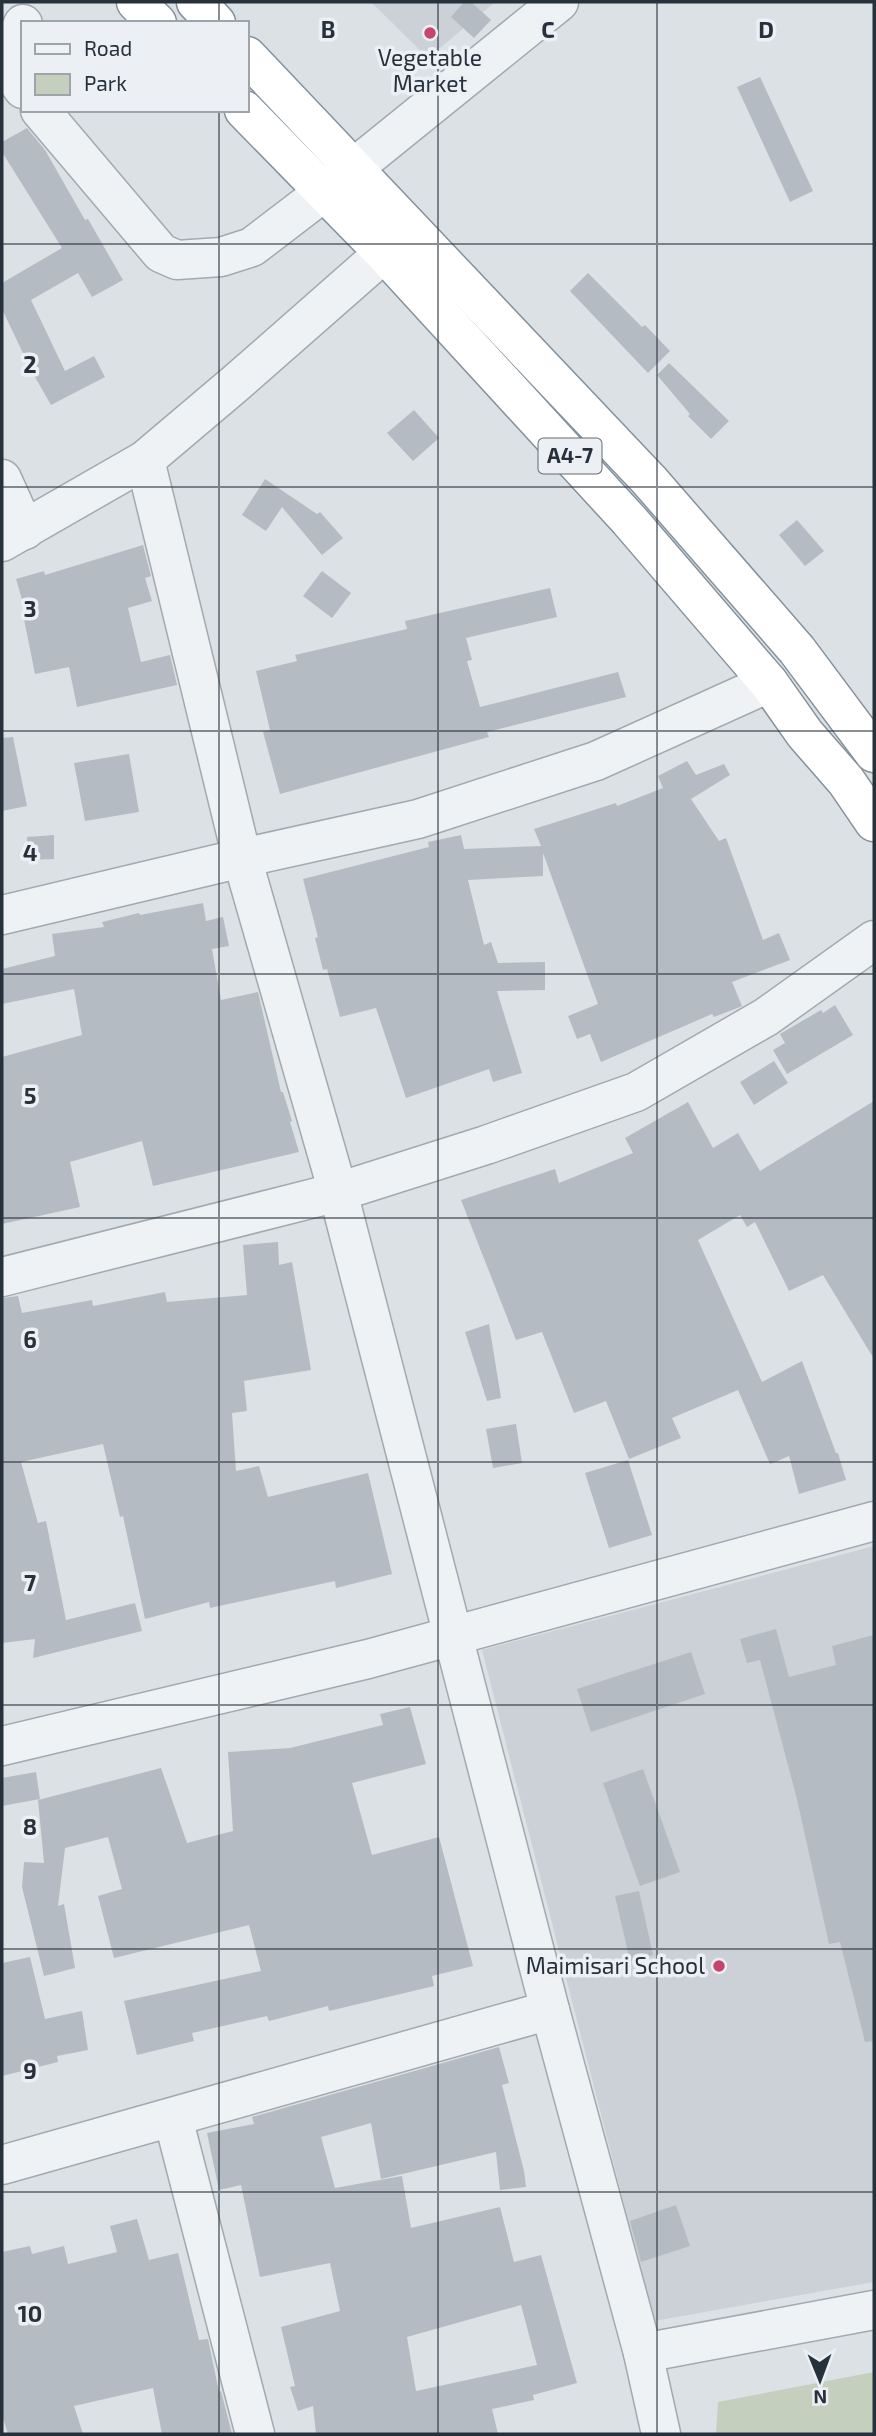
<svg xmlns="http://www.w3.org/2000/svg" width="876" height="2436" viewBox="0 0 876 2436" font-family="'Exo 2',sans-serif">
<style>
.built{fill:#cbd1d7}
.green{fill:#c5cfbe}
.building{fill:#b4bbc2;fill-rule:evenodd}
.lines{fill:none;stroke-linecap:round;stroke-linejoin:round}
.minor-casing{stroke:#a2a9af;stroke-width:41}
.highway-casing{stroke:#85919c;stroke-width:41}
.minor{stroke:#eff2f4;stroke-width:38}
.highway{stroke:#fff;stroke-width:38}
.grid{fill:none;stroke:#27313b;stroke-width:2;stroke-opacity:0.55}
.poi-dot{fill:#c7456a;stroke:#ecf0f4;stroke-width:2.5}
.labels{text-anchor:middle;stroke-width:7;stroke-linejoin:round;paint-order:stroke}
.shield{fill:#ecf0f4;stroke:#626a72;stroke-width:2}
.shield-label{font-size:21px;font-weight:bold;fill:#27313b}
.poi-label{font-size:23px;fill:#27313b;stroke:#ecf0f4}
.grid-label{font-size:23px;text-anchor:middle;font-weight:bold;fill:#27313b;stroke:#ecf0f4;stroke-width:7;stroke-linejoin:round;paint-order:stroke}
</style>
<rect width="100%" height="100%" fill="#dce1e6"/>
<g class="built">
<polygon points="371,2 495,2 428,58"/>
<polygon points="874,1546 874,2282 654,2321 482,1650"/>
</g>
<polygon class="green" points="874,2372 874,2434 716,2434 718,2402"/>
<g class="building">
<polygon points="464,2 471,2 491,20 474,38 451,17"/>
<polygon points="760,77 813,191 790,202 737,87"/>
<polygon points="27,128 45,150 85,220 88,219 123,280 92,297 78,273 31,300 65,371 94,356 105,377 51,405 31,370 2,309 2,283 62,248 2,152 2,142"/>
<polygon points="588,273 642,327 645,325 670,351 648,373 570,291"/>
<polygon points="669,363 729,421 711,439 688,416 690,414 657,375"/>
<polygon points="414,410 439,438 413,461 387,433"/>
<polygon points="265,479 317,514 320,512 343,538 322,555 282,507 266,531 242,515"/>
<polygon points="797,520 824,551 805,566 779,535"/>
<polygon points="143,545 151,576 145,578 152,601 128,608 141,662 170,655 177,685 77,707 69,667 35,674 23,614 26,613 16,579 44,571 45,575"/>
<polygon points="322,571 351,593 332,618 303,596"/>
<polygon points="550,588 557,617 466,638 472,660 467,661 480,707 618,672 626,697 487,732 489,737 280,794 263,732 270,730 256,671 297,661 295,655 407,629 405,621"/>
<polygon points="13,737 27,806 2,811 2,738"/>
<polygon points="129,754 139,812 85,821 74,763"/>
<polygon points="687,761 696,775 724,764 730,775 691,799 719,841 726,838 763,940 779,933 790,960 732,982 742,1006 740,1007 714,1017 712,1014 601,1062 590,1034 577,1039 568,1016 598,1004 543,853 543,876 468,880 484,945 491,942 498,963 545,962 545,990 497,991 522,1073 493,1082 489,1069 406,1098 376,1008 340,1017 327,969 323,970 315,938 318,937 303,879 429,847 428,842 461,835 464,849 541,846 534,829 616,803 617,806 663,788 658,776"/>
<polygon points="54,835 54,859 28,860 27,837"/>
<polygon points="203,903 206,921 223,917 229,946 212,949 221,1000 258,992 281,1092 283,1092 292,1121 290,1122 299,1152 153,1186 142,1141 70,1162 80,1207 2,1224 2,1057 82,1035 74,989 2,1004 2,969 55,956 52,934 104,927 102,922 139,913 140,915"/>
<polygon points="835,1005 853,1035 787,1074 773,1050 785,1043 780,1034 821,1010 823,1013"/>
<polygon points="774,1061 788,1083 754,1105 740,1082"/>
<polygon points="874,1101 874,1359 823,1275 789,1291 755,1222 747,1227 740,1215 698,1240 762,1382 802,1361 836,1453 838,1453 846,1480 799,1494 789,1456 770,1464 738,1390 672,1418 681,1438 629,1459 606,1401 574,1413 542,1332 516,1340 461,1200 555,1169 559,1183 633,1153 625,1138 688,1102 713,1148 738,1133 760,1171"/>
<polygon points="278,1242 279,1265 292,1262 311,1370 244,1381 247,1411 232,1413 236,1471 259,1466 268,1497 368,1473 392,1574 336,1588 335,1581 210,1608 209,1602 145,1619 123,1516 120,1517 103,1444 21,1462 38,1523 46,1521 66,1620 135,1603 142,1631 33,1658 35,1639 2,1643 2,1298 18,1296 22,1313 92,1300 93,1306 165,1292 167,1302 247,1295 243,1245"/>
<polygon points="489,1324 501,1398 487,1401 465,1332"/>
<polygon points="516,1424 522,1463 493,1468 486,1429"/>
<polygon points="628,1460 652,1535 609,1548 585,1473"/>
<polygon points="776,1629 789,1677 836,1665 832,1646 874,1635 874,2041 865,2042 840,1942 829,1944 797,1799 760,1660 747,1663 740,1639"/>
<polygon points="691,1652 705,1694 591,1732 577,1689"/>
<polygon points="410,1707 426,1764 352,1783 372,1855 439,1837 473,1966 432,1976 434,1986 329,2011 328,2006 269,2021 267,2016 192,2033 194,2041 137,2055 124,2001 261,1971 249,1925 114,1958 98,1896 122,1889 108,1837 65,1848 58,1906 64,1904 75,1968 44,1976 22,1887 24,1862 44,1863 38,1800 161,1768 187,1843 233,1831 228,1752 290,1748 383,1725 380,1714"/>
<polygon points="643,1769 680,1872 640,1886 603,1783"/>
<polygon points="36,1772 40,1799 2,1806 2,1778"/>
<polygon points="639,1891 653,1955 630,1961 615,1896"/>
<polygon points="30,1957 45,2019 82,2011 88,2050 57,2056 58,2062 2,2076 2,1963"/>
<path d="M499,2047l10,36 -7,2 22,86 2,16 -26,3 -4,-38 -115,27 -10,-56 -50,14 14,51 67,-12 9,52 89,-21 14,55 27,-7 36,128 -44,12 1,5 -42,9 6,25h-182l-3,-28 -15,5 -8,-24 5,-1 -14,-59 59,-16 -10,-48 -70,14 -19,-92 -22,5 -12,-57 47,-9 -2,-7zM521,2305l16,60 -121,26 -9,-54z"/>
<polygon points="676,2205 690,2246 641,2262 630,2221"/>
<polygon points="137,2219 149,2260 178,2253 199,2340 208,2339 219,2392 221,2391 232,2434 162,2434 153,2388 74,2406 83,2434 8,2434 2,2415 2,2252 30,2246 32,2254 64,2246 68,2264 117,2252 110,2226"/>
</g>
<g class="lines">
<defs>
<g id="minor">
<path d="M23,24c-12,27 -19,40 0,65"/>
<polyline points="40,110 161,253 177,260 221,257 252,247 324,192 559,2"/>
<polyline points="145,460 242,858 338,1192 550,2010 643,2353 661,2434"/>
<polyline points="2,479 25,530"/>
<polyline points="2,542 145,460 236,383 384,253"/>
<polyline points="2,915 242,858 418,819 596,761 769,683"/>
<polyline points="2,1277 338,1192 486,1145 636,1092 766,1017 874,940"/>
<polyline points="2,1746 368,1659 874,1521"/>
<polyline points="173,2118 255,2434"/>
<polyline points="2,2165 550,2010"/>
<polyline points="643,2353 874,2310"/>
</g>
<g id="highway">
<polyline points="136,2 157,23"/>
<polyline points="196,2 216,23"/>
<polyline points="247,56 649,480 797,650 874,753"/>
<polyline points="244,110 384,253 629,520 769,683 805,734 846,781 874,822"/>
</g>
</defs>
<use href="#minor" class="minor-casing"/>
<use href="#highway" class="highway-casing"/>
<use href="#minor" class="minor"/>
<use href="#highway" class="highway"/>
</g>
<path class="grid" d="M219,2v21M438,2v2432M657,2v2432M219,110v2324M2,244h872M2,487h872M2,731h872M2,974h872M2,1218h872M2,1462h872M2,1705h872M2,1949h872M2,2192h872"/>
<g class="poi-dot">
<circle cx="430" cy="33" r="7"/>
<circle cx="719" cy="1966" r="7"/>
</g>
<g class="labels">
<rect class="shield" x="538.5" y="438.5" width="63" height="35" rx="5"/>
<g class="shield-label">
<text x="570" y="463">A4-7</text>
</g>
<g class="poi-label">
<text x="430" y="66">Vegetable<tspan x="430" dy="26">Market</tspan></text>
<text x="705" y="1974" text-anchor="end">Maimisari School</text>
</g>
</g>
<g class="grid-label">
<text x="328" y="38">B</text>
<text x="548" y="38">C</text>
<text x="766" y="38">D</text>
<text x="30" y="373">2</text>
<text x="30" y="617">3</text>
<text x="30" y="861">4</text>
<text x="30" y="1104">5</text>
<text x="30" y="1348">6</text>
<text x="30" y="1591">7</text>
<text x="30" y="1835">8</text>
<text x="30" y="2079">9</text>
<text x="30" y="2322">10</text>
</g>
<rect width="876" height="2436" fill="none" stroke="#27313b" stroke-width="7"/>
<rect x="21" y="21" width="228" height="91" fill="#ecf0f4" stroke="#9da4aa" stroke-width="2"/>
<rect x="35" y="44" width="35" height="10" fill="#eff2f4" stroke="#9da4aa" stroke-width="2"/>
<text x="84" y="56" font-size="21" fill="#27313b">Road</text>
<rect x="35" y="74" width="35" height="21" fill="#c5cfbe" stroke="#9da4aa" stroke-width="2"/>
<text x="84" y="91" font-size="21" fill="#27313b">Park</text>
<g transform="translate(820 2380) rotate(179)" stroke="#ecf0f4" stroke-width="5" paint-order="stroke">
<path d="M0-5L12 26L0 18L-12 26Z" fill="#27313b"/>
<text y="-10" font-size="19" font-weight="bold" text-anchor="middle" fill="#27313b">N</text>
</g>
</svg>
